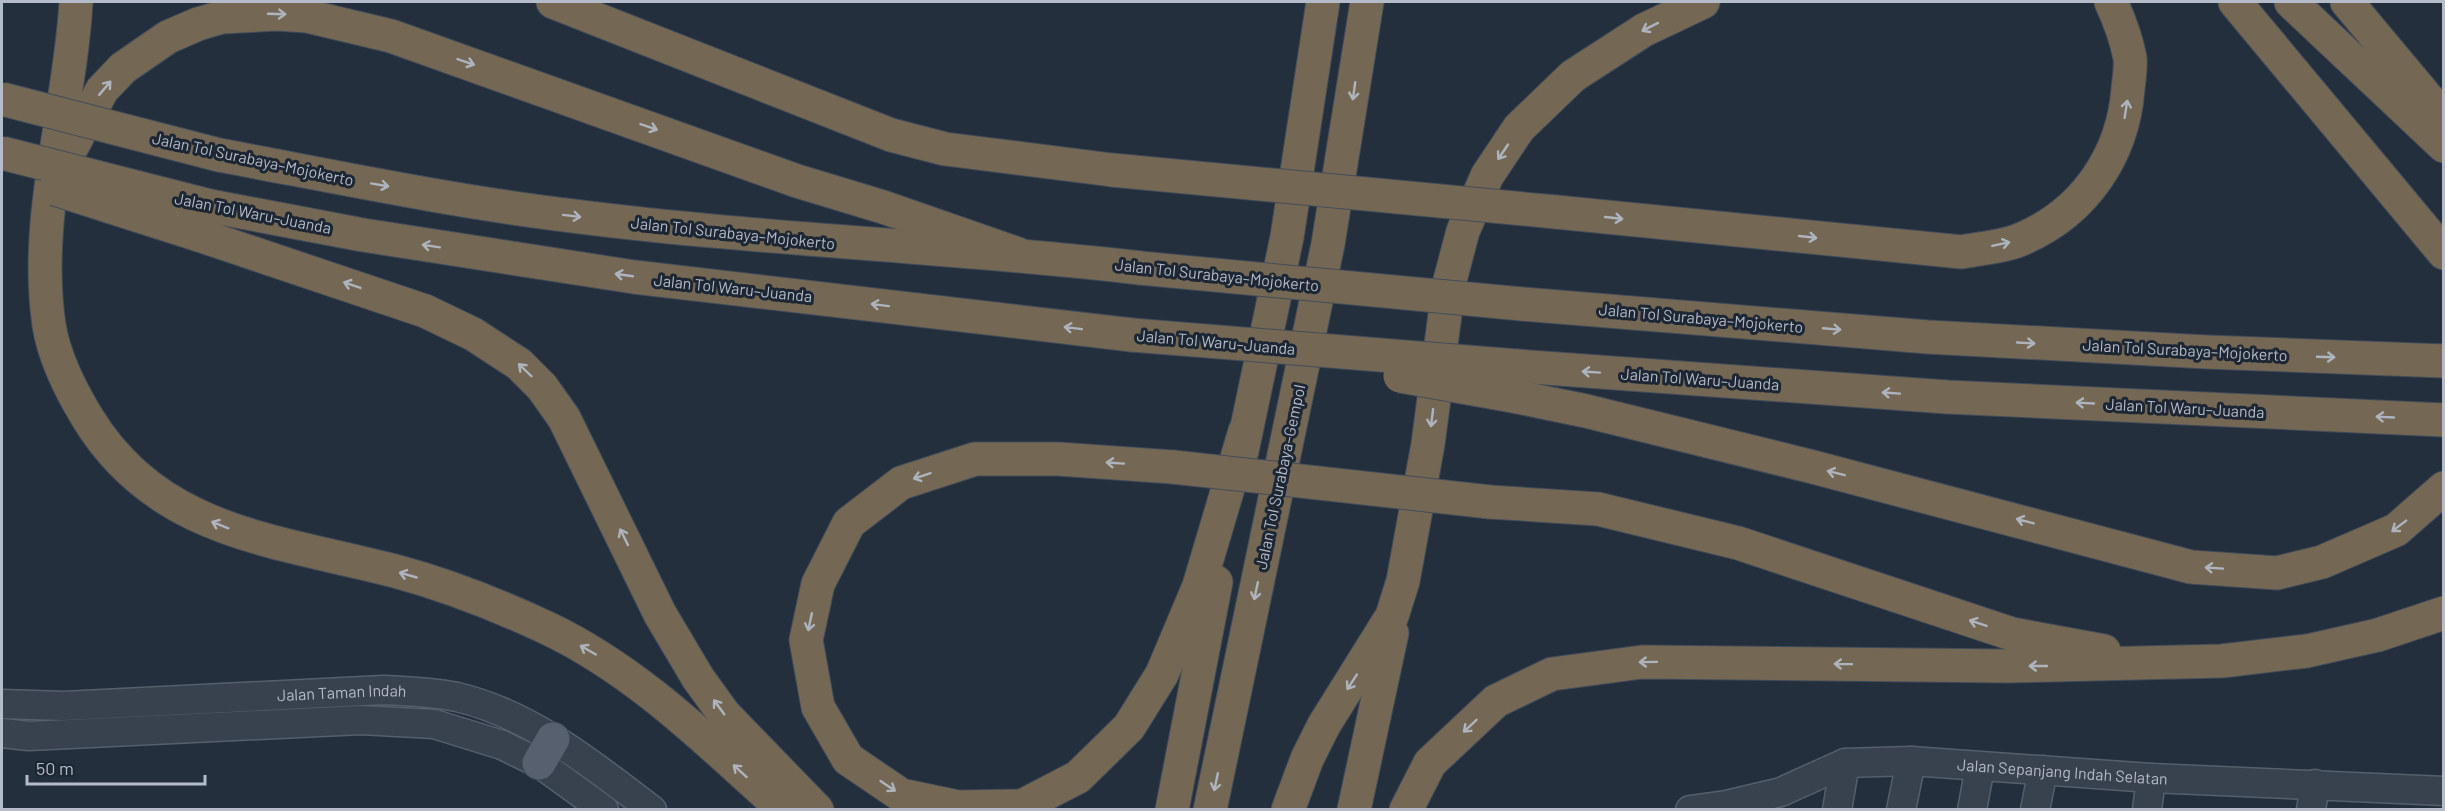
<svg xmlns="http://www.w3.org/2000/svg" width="2445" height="811" viewBox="0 0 2445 811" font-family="Barlow,sans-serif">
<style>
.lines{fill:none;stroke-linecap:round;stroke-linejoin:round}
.minor-casing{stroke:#565f6c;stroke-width:31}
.major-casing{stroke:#414a57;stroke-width:35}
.highway-casing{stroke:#434c59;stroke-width:35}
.minor{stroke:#38414e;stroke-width:28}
.major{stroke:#56606e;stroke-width:33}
.highway{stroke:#746855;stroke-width:33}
.highway-bridge-casing{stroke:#434c59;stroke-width:35;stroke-linecap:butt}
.highway-bridge{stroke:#746855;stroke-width:33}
.oneway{stroke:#aeb4bd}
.labels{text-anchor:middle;stroke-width:6;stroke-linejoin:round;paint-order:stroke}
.street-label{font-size:16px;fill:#b4bcc9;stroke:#1d2633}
</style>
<rect width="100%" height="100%" fill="#242f3e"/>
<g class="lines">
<defs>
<g id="minor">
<path id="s1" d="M2,704l62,2 319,-16c25,1 49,2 74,7 73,17 136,68 195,113"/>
<polyline points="2,733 29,736 361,720 434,724 502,745 539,763 604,810"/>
<path id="s2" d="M1690,810l36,-5 55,-13 64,-29 66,-2 240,17 293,13"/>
<polyline points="1837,810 1845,763"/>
<polyline points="1901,810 1911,761"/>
<polyline points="1972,810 1980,767"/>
<polyline points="2035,810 2043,770"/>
<polyline points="2147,810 2151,778"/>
<polyline points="2311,810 2315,784"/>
</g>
<polyline id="major" points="539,763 553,739"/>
<g id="highway">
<path d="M76,2c-6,107 -43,215 -27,323 5,32 21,64 38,92 70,116 188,123 308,154 52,14 103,34 152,57 91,43 163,116 237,182"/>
<polyline points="553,2 891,135 945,149 1112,170"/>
<polyline points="2235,2 2444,253"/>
<polyline points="2291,2 2444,146"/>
<polyline points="2347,2 2444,118"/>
<polyline points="73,145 102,90 123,68 168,37 198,24 222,17 277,14 307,16 391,36 797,181 883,207 1018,254"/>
<path d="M219,155c118,22 236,47 354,61 189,24 379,30 567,52"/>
<polyline points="210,206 363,235 634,277 1132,335"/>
<path d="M1556,212l406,40c19,-4 44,-5 62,-14 61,-27 99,-83 104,-149 1,-10 3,-22 2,-31 -4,-20 -11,-39 -19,-56"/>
<polyline points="199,235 425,311 473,334 519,364 542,387 564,418 660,614 698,678 724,714 817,810"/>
<polyline points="1522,304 1928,337 2207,352 2444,361"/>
<polyline points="1517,366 1947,397 2444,420"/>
<polyline points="1513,396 1586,411 1813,467 2191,567 2277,573 2322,562 2396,530 2444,488"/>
<polyline points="1242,451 1287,237 1323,2"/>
<polyline points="1173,467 1058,459 975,459 901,483 849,523 818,584 806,640 818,707 848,759 901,795 958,807 1022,806 1078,777 1129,727 1162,674 1199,586 1245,431"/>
<polyline points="1490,502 1598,509 1738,543 2012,634 2104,651"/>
<polyline points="1172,810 1216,582"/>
<polyline points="1210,810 1328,244 1367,2"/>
<polyline points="1288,810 1307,759 1324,725 1392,616 1403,581 1428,444 1449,284 1463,231 1487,176 1519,128 1573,76 1644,30 1703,2"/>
<polyline points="1354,810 1392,633"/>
<polyline points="1406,810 1430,763 1496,701 1552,674 1642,662 2008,666 2222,661 2307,651 2378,635 2444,613"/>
</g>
</defs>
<use href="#minor" class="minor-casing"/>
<use href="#major" class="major-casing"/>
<use href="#highway" class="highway-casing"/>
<use href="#minor" class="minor"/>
<use href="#major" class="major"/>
<use href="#highway" class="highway"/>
<defs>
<g id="highway-bridge">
<polyline points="2,99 219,155"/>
<polyline points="2,153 210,206"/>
<polyline points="1112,170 1556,212"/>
<polyline points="55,189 199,235"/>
<polyline points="1140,268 1522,304"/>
<polyline points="1132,335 1517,366"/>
<polyline points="1400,376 1513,396"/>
<polyline points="1173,467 1490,502"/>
</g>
</defs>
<use href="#highway-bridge" class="highway-bridge-casing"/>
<use href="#highway-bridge" class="highway-bridge"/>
</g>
<defs><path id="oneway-shaft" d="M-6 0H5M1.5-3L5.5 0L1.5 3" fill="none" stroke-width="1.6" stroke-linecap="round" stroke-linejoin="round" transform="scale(1.5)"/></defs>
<g class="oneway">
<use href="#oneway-shaft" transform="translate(277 14) rotate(2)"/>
<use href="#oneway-shaft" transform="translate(1650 27) rotate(153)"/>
<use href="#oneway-shaft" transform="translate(466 62) rotate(19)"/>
<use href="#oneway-shaft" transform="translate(105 88) rotate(-50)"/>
<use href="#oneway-shaft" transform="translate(1354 91) rotate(98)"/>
<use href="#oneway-shaft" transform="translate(2126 109) rotate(-81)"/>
<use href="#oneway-shaft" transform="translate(649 127) rotate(19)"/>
<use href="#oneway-shaft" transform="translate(1503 152) rotate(124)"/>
<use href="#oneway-shaft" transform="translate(380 185) rotate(10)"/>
<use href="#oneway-shaft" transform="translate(572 216) rotate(7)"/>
<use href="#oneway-shaft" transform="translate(1614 218) rotate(6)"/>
<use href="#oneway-shaft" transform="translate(1808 237) rotate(6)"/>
<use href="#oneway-shaft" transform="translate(2001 244) rotate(-12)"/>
<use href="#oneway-shaft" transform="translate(431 246) rotate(-171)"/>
<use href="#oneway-shaft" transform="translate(624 275) rotate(-172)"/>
<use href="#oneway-shaft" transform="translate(352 285) rotate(-161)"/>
<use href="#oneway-shaft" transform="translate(880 305) rotate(-173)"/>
<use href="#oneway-shaft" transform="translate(1073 328) rotate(-173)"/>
<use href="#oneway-shaft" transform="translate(1832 329) rotate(5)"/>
<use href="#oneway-shaft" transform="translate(2026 343) rotate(3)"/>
<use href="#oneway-shaft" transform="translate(2326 357) rotate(2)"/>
<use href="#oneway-shaft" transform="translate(525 370) rotate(-136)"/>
<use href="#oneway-shaft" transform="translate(1591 372) rotate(-176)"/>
<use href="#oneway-shaft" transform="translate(1891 393) rotate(-176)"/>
<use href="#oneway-shaft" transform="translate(2085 403) rotate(-177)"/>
<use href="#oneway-shaft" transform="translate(2385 417) rotate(-177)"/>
<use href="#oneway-shaft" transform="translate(1432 418) rotate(97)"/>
<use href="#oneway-shaft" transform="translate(1115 463) rotate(-176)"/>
<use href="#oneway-shaft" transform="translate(1836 473) rotate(-166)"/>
<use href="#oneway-shaft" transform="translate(922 476) rotate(162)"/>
<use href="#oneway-shaft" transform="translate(2025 521) rotate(-165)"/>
<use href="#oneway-shaft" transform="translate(220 525) rotate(-158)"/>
<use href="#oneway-shaft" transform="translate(2399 526) rotate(143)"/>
<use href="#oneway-shaft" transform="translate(624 537) rotate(-116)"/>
<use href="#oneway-shaft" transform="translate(2214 568) rotate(-176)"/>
<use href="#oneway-shaft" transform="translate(408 575) rotate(-164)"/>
<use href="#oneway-shaft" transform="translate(1256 591) rotate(102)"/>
<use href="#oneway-shaft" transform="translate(810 622) rotate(102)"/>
<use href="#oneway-shaft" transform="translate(1978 623) rotate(-162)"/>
<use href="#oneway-shaft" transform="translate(588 650) rotate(-150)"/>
<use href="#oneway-shaft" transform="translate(1648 662) rotate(179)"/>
<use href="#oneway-shaft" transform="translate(1843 664) rotate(-179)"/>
<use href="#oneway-shaft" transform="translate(2038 666) rotate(180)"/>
<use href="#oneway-shaft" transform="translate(1352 682) rotate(123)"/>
<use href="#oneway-shaft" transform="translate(719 707) rotate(-126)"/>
<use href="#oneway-shaft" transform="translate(1470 726) rotate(137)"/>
<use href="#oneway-shaft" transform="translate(740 771) rotate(-138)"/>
<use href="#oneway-shaft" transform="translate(1216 782) rotate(102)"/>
<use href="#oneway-shaft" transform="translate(888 786) rotate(34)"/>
</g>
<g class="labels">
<g class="street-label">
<text transform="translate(253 159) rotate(12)" y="6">Jalan Tol Surabaya–Mojokerto</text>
<text transform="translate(253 213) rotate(11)" y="6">Jalan Tol Waru–Juanda</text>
<text transform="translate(733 233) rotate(6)" y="6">Jalan Tol Surabaya–Mojokerto</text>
<text transform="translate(1217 275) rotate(6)" y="6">Jalan Tol Surabaya–Mojokerto</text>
<text transform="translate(733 288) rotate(6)" y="6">Jalan Tol Waru–Juanda</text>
<text transform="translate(1701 318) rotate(5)" y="6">Jalan Tol Surabaya–Mojokerto</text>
<text transform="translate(1216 342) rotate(5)" y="6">Jalan Tol Waru–Juanda</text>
<text transform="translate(2185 350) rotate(3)" y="6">Jalan Tol Surabaya–Mojokerto</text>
<text transform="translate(1700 379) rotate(4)" y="6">Jalan Tol Waru–Juanda</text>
<text transform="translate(2185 408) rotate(3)" y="6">Jalan Tol Waru–Juanda</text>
<text transform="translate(1280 477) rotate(-78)" y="6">Jalan Tol Surabaya–Gempol</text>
<text dy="6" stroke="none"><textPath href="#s1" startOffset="340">Jalan Taman Indah</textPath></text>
<text dy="6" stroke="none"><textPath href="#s2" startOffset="381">Jalan Sepanjang Indah Selatan</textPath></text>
</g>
</g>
<rect width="2445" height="811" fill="none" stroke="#b4bcc9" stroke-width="6"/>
<path d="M27 775v9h178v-9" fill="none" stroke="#b4bcc9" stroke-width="3"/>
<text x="36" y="775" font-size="18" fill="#b4bcc9" stroke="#1d2633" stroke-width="4.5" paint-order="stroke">50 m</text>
</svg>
